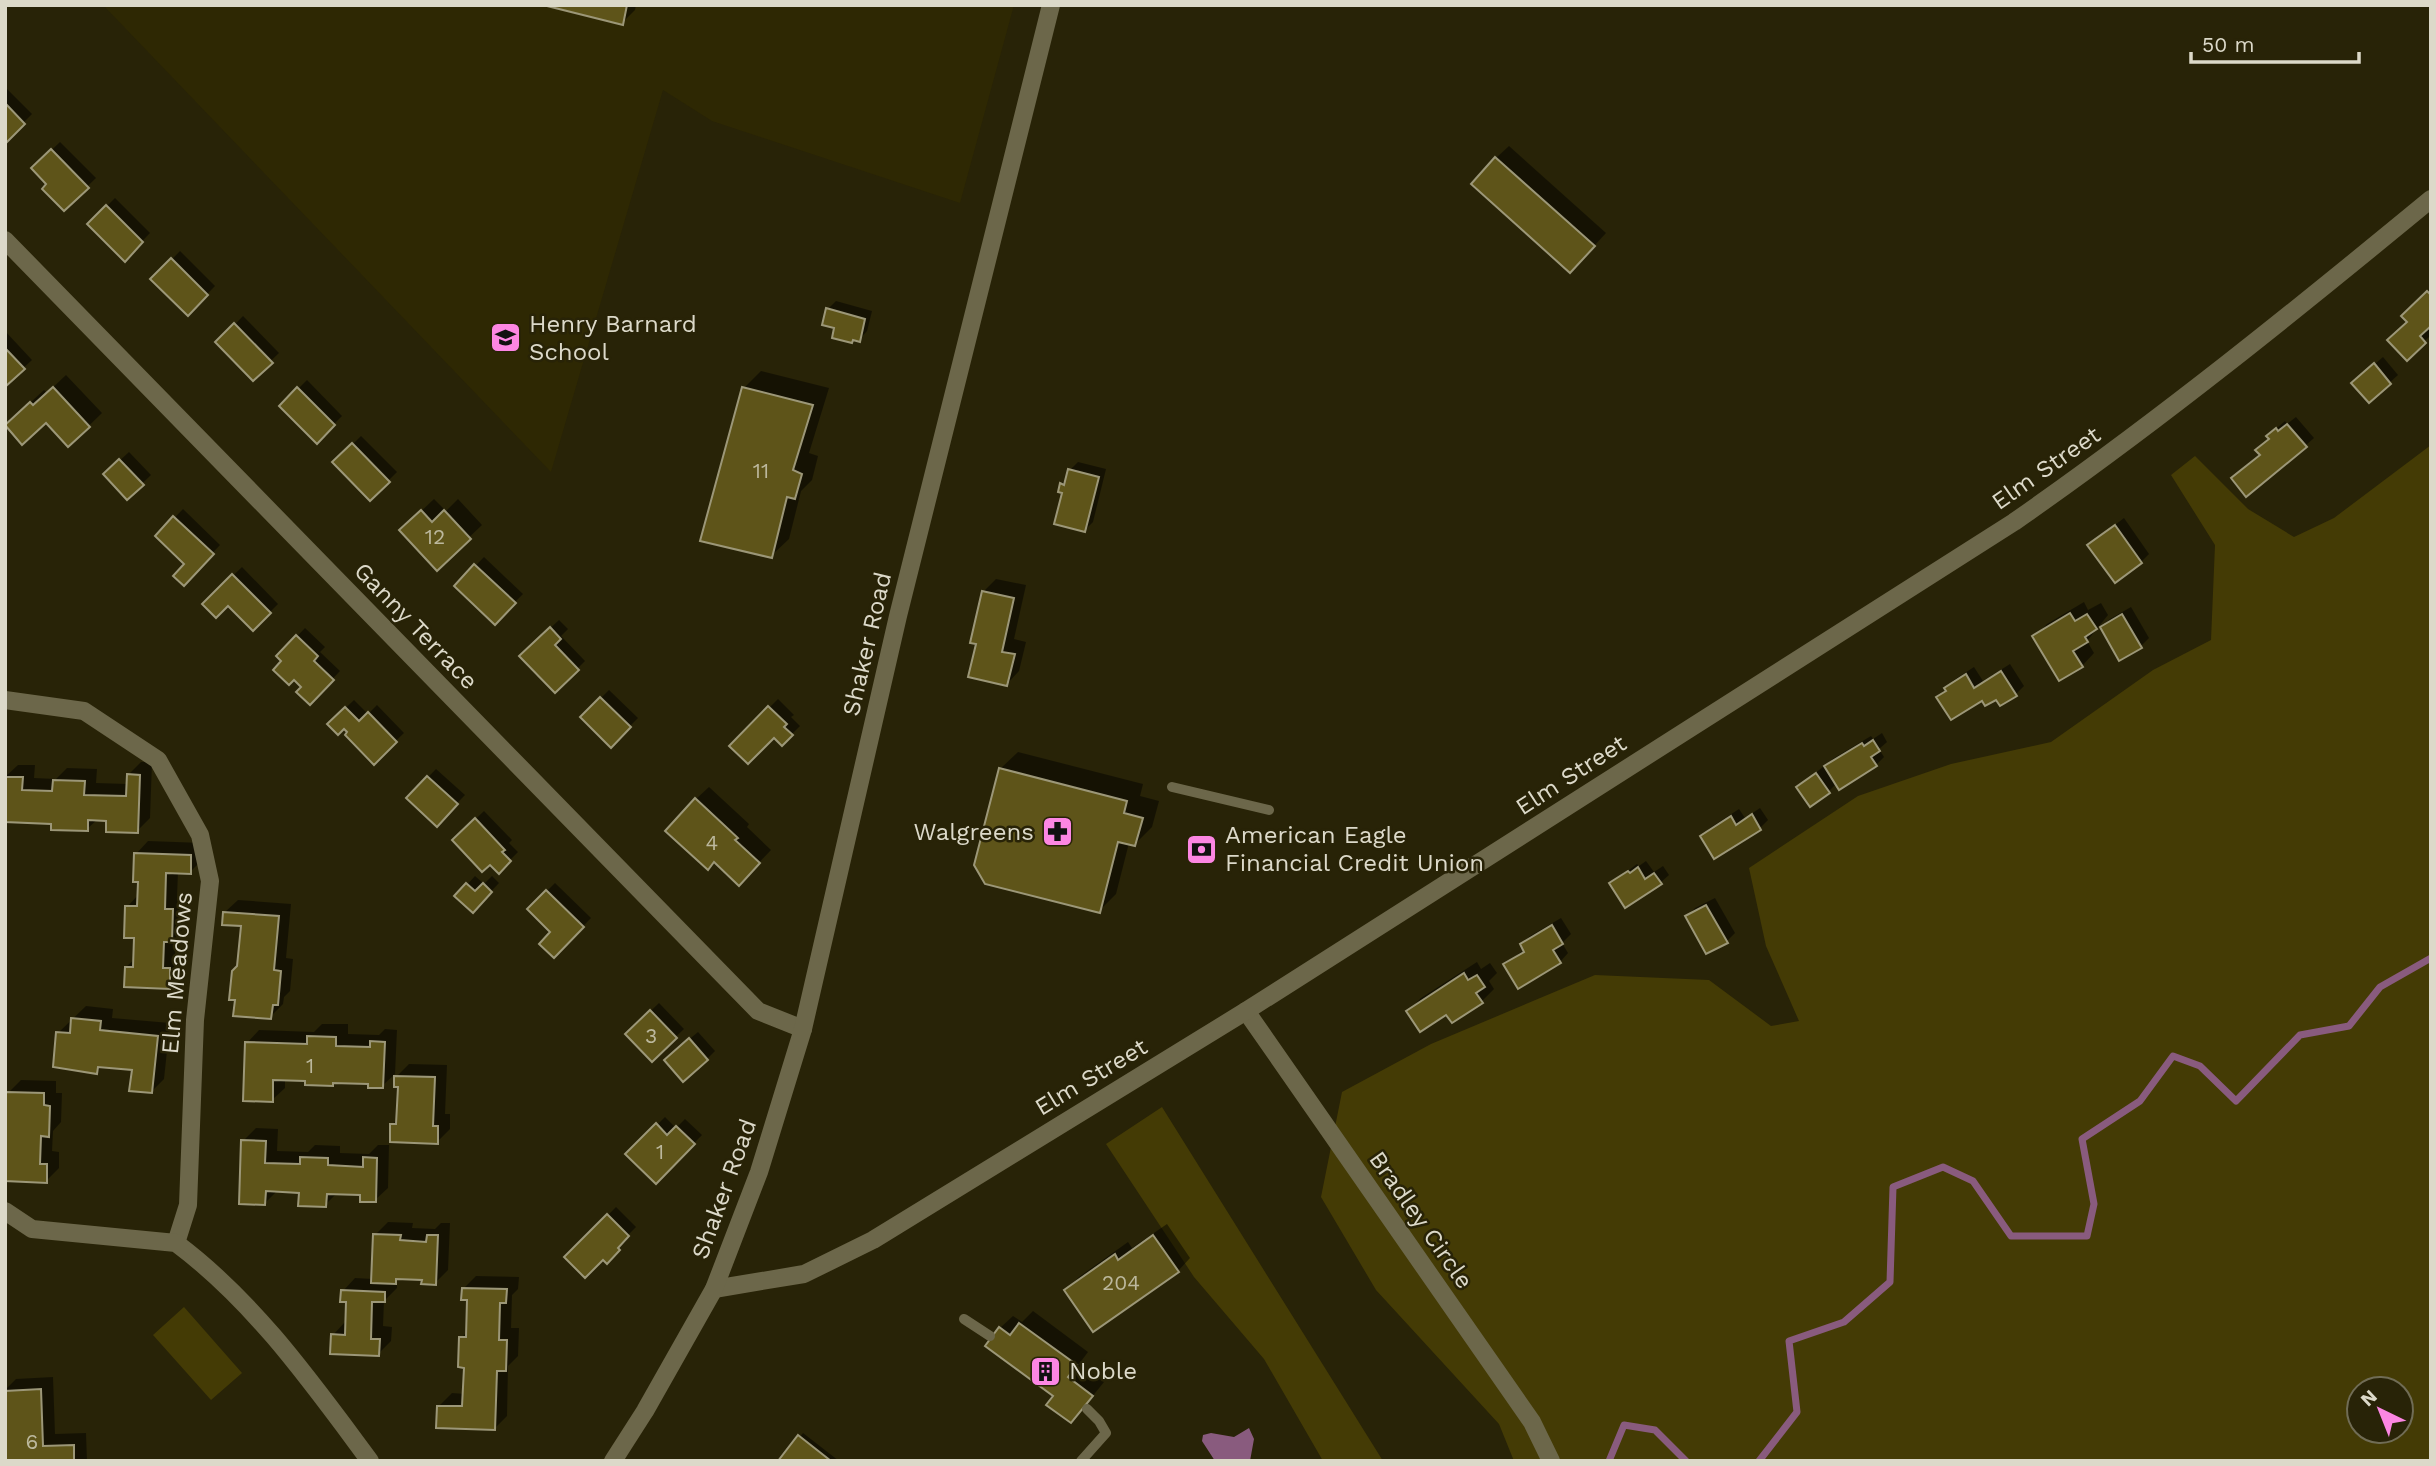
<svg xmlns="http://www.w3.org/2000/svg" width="2436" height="1466" viewBox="0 0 2436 1466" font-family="'Work Sans',sans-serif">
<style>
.built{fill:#2e2803}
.green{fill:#443b05;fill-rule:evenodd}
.water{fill:#895b7e}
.shadow{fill:#0007}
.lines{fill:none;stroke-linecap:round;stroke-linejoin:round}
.stream{stroke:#895b7e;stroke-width:7}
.building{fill:#5e5419;stroke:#9c9778;stroke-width:2}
.lane{stroke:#6c674a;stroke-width:10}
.street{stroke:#6c674a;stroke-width:18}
.secondary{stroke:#6c674a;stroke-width:18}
.labels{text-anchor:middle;stroke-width:5;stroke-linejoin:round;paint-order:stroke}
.number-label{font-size:21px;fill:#bcb89d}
.poi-label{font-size:24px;fill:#dcd9c9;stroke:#282307;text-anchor:start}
.street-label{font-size:24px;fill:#dcd9c9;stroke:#282307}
</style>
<rect width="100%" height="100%" fill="#282307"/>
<polygon class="built" points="103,5 1014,5 960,203 712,121 663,90 551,472"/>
<g class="green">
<path d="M2431,445v1016h-917l-15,-37 -123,-134 -55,-93 21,-105 89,-48 164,-69 114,5 62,46 28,-5 -33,-75 -17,-78 109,-72 93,-32 100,-22 102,-72 58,-30 4,-95 -44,-70 24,-19 53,53 46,28 40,-19zM2359,1389h42v42h-42z"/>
<polygon points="1162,1107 1383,1461 1323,1461 1264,1359 1194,1277 1106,1144"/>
<polygon points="184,1307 242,1373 211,1400 153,1335"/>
</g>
<polygon class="water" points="1249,1428 1254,1439 1250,1461 1215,1461 1202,1441 1203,1435 1211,1433 1234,1437"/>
<g class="shadow">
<polygon points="550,5 636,5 635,10 622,23"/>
<polygon points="5,87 32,114 6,140 5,140"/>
<polygon points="60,142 96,178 64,209 49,184 33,168"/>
<polygon points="1509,146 1606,233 1583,258 1496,158"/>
<polygon points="115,198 150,233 125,259 89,224"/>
<polygon points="180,251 215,286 188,314 153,279"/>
<polygon points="2431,290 2431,323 2427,327 2431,331 2431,335 2407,358 2409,321 2403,316"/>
<polygon points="836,301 872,311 867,331 859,340 836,327 828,309"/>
<polygon points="243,316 279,353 253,378 218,342"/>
<polygon points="5,331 32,360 6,384 5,382"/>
<polygon points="2383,357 2398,375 2369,401 2362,375"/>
<polygon points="761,371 829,388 809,453 818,456 812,480 801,491 789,539 771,556 744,388"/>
<polygon points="66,375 102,413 69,445 46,420 19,413 44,390 47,393"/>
<polygon points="307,380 342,416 317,441 281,406"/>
<polygon points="2296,417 2314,438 2305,446 2242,470 2261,454 2271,438 2269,436 2277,428 2285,421 2287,424"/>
<polygon points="361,436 397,472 370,499 335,462"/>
<polygon points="129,452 151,475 127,498 105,474"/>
<polygon points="1078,462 1106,469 1093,522 1085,530 1061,484 1068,478 1070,470"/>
<polygon points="434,499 446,511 458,499 482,525 437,568 414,518"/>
<polygon points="183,509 220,545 184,583 186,564 157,536"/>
<polygon points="2124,518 2149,554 2141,562 2089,545"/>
<polygon points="484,557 523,594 495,622 456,586"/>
<polygon points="242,567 278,604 253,629 228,603 204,604"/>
<polygon points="996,579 1026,585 1014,639 1026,642 1019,671 1007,684 978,643 983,592"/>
<polygon points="2084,602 2088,610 2101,603 2108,615 2087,641 2094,653 2082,666 2034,637 2047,624"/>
<polygon points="2131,607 2149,638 2141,646 2102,627 2110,619"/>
<polygon points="559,620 568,629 561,636 585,661 555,691 521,656"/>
<polygon points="305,628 325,647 320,652 340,671 310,703 304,687 278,656"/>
<polygon points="2010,664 2024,686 2016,694 1982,698 1938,698 1954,680 1974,667 1983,681"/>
<polygon points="609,690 638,718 611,745 582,717"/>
<polygon points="778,699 794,715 791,717 800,726 782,744 774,735 731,746"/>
<polygon points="354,700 368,714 377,705 404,733 374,762 344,727 329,724"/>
<polygon points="1882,733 1887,742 1879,749 1884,757 1876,765 1837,783 1829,791 1798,787 1834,758 1871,736 1873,739"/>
<polygon points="1018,752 1143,784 1140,796 1159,801 1152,827 1135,844 1129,843 1116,894 1099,911 1000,769"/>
<polygon points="141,762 152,762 150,818 137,831 108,819 98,819 87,829 53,822 5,821 5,777 18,765 35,765 34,778 56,779 67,768 97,769 96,783 128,784 128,775"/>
<polygon points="436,769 465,795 437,824 408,798"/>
<polygon points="709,787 749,824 747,827 771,850 752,870 696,799"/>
<polygon points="1760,808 1768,820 1760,828 1715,857 1702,836 1710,828 1739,809 1745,818"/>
<polygon points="484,811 512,840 509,843 518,852 499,871 490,862 454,840"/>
<polygon points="148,841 203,843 203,859 190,872 178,872 177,897 185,897 184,928 176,936 175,956 182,956 182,974 169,987 126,967 135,959 135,936 127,907 139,894 136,854"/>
<polygon points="1646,861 1654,872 1663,866 1669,875 1660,883 1612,883 1637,864 1639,866"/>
<polygon points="475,876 484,884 492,876 499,883 481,902 457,896"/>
<polygon points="555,883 591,918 554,956 553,932 529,909"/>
<polygon points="1715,898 1735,933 1727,941 1687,917 1695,908"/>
<polygon points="238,900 291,904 286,958 293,959 290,991 284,997 283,1004 270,1017 237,999 243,925 225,912"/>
<polygon points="1561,918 1571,934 1562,943 1568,953 1560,962 1518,986 1505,964 1525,949 1522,944 1530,936"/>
<polygon points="1477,962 1481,969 1490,963 1497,973 1489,981 1494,989 1482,1001 1447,1012 1408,1011 1421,998"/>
<polygon points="659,1003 684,1029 652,1059 627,1034"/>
<polygon points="86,1006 113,1009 112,1018 170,1023 164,1079 151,1092 134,1068 103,1065 97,1072 58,1033"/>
<polygon points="322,1024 348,1024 348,1034 379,1035 385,1029 397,1030 395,1074 382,1086 370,1082 336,1081 333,1084 306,1079 285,1079 285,1088 272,1100 247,1043 259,1030 314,1032"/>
<polygon points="698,1032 715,1051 707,1059 674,1052"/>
<polygon points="409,1064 447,1065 445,1114 450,1114 450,1129 437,1142 392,1125 398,1118 400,1085 396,1077"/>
<polygon points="21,1080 56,1081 56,1093 62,1093 61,1122 53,1131 52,1151 59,1152 59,1168 46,1181 5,1180 5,1101 8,1093"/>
<polygon points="665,1117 676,1128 685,1119 702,1135 656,1182 628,1154"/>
<polygon points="256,1128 278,1129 277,1151 308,1152 315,1145 340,1146 340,1153 369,1154 378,1145 389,1145 388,1188 375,1200 362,1193 338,1192 325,1205 301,1191 278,1190 265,1203 243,1141"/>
<polygon points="616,1207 636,1227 625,1238 627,1240 606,1261 603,1258 567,1257"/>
<polygon points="388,1222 413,1223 412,1228 435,1229 441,1223 450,1223 448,1270 435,1283 424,1278 400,1278 397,1280 397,1288 384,1301 383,1326 392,1327 391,1341 378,1354 333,1335 345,1322 348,1300 343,1291 355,1278 373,1279 375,1235"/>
<polygon points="1167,1224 1190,1258 1178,1271 1066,1290 1079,1277 1128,1242 1132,1248"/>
<polygon points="476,1276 519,1277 518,1289 512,1295 511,1328 519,1328 518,1356 508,1366 507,1416 494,1429 439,1406 452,1393 465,1394 466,1366 461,1338 468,1331 469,1299 463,1289"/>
<polygon points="1033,1311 1088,1352 1079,1364 1104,1382 1083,1408 1055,1395 1000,1328 1013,1316 1022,1322"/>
<polygon points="53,1377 55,1434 86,1433 87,1461 6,1461 5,1390 16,1379"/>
<polygon points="803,1433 839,1461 781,1461"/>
</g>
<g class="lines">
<g class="stream">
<polyline points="1609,1461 1624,1425 1655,1430 1686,1461"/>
<polyline points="1759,1461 1797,1412 1789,1341 1844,1322 1890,1282 1893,1187 1943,1167 1973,1181 2011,1236 2087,1236 2094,1204 2082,1139 2140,1101 2173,1056 2200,1066 2236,1101 2300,1035 2349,1026 2380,987 2431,958"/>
</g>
</g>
<g class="building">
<polygon points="543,5 627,5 623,25"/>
<polygon points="5,103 25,124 6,143 5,142"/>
<polygon points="51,149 89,188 64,211 42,189 46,184 31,168"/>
<polygon points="1495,157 1595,246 1570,273 1471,184"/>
<polygon points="106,205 143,242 125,262 87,224"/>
<polygon points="171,258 208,295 188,316 150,279"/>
<polygon points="2427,291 2431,295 2431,326 2420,336 2426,343 2407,361 2387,340 2407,322 2401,316"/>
<polygon points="826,308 865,319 860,342 853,340 852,343 832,338 834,328 822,325"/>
<polygon points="234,323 273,363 253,381 215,342"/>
<polygon points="5,348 25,369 6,386 5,385"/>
<polygon points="2374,363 2391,384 2369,403 2351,383"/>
<polygon points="53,387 90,427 68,447 46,423 22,445 5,425 30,402 33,405"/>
<polygon points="297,387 335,425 317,444 279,406"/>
<polygon points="742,387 813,405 793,470 802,474 795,499 787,497 772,558 700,541"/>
<polygon points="2287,424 2307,447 2246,497 2231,478 2260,455 2255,450 2269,439 2266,436 2276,428 2278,431"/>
<polygon points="352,443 390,482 370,501 332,462"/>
<polygon points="119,459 144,485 127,500 103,474"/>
<polygon points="1068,469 1099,477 1085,532 1054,524 1062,493 1058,492 1060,483 1064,485"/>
<polygon points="421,510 432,522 444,510 471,539 437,571 399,530"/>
<polygon points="173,516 214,554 184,586 173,576 184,564 155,536"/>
<polygon points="2115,525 2142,563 2115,583 2087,545"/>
<polygon points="474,564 516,603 495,625 454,586"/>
<polygon points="232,574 271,613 253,631 228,606 216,618 202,604"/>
<polygon points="982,591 1014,598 1002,652 1015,654 1007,686 968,677 976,644 970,643"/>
<polygon points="2070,613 2075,621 2087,614 2097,629 2085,637 2088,642 2073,651 2083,667 2059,681 2032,636"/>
<polygon points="2122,614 2142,648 2119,661 2100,627"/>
<polygon points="550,627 561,639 555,645 579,670 555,693 519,656"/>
<polygon points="296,635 318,656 314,661 334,680 310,705 296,692 301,687 294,680 289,685 273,670 281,661 276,656"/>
<polygon points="2001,671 2017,696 2000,706 1996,700 1985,706 1982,701 1951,720 1936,697 1946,691 1944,688 1966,674 1974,688"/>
<polygon points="600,697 631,727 611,748 580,717"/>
<polygon points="768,706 787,724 784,727 793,735 782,746 774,738 748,764 729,746"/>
<polygon points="345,707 359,721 368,712 397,742 374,765 345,735 347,732 344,729 338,735 327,724"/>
<polygon points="1873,740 1880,751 1871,757 1877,766 1839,790 1824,766 1862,743 1864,746"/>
<polygon points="999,768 1127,801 1124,813 1143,818 1135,846 1118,842 1100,913 985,884 974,865"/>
<polygon points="1816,773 1830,793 1810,807 1796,787"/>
<polygon points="127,774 140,775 138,833 106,832 106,821 88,820 88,831 51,830 51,824 5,822 5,777 23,777 22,790 52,791 53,780 85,781 84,795 126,796"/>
<polygon points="427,776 458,804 437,827 406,798"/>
<polygon points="695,798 738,838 735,840 760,863 739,886 714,862 708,870 665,831"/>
<polygon points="1752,814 1761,830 1714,859 1700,836 1731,816 1736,825"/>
<polygon points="475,818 505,850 502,852 511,861 499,874 490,865 482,872 452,840"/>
<polygon points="134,853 191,855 191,874 166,873 165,909 173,909 172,942 164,942 163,968 170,968 170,989 124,987 125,967 133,967 134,938 124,938 125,906 137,906 138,882 133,882"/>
<polygon points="1638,867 1645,879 1654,873 1662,884 1625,908 1609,883 1628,871 1630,873"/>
<polygon points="466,883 475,891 483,883 492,892 473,913 454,896"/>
<polygon points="546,890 584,927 554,958 539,944 550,932 527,909"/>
<polygon points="1706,905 1728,943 1706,954 1685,916"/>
<polygon points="223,912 279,916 274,970 281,971 278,1005 273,1005 271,1019 233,1016 235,1000 229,1000 232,971 237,966 241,926 222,925"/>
<polygon points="1552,925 1563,944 1553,950 1561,963 1518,989 1503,964 1524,952 1520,944"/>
<polygon points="1464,973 1468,980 1477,975 1485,987 1476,993 1483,1003 1452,1023 1446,1015 1420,1032 1406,1011"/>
<polygon points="650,1010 677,1038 652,1062 625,1034"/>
<polygon points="71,1018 101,1021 100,1030 158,1036 152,1093 129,1091 132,1070 98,1067 97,1074 53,1067 56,1032 70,1033"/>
<polygon points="307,1036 336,1037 336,1046 370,1047 370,1041 385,1042 383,1088 368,1088 368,1084 333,1083 333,1086 305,1085 305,1081 273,1080 273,1102 243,1101 245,1042 307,1044"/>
<polygon points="689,1038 708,1060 683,1082 664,1060"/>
<polygon points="394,1076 435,1077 433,1126 438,1126 438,1144 390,1142 390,1124 396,1124 398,1087 394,1087"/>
<polygon points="6,1092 44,1093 44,1105 50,1106 49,1137 41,1136 40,1164 47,1164 47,1183 5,1181"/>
<polygon points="656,1123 667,1135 676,1126 695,1144 656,1184 625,1154"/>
<polygon points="241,1140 266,1141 265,1163 300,1164 300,1157 328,1158 328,1165 363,1167 363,1157 377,1158 376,1202 360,1202 360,1195 327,1194 326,1207 298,1206 299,1193 266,1191 265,1205 239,1204"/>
<polygon points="607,1214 629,1236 618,1248 620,1250 607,1264 603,1260 585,1278 564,1257"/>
<polygon points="373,1234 401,1235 400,1240 426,1242 427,1235 438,1235 436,1285 421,1284 422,1280 396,1279 396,1284 371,1283"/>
<polygon points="1153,1235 1179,1272 1093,1332 1064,1290 1115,1254 1118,1260"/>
<polygon points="462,1288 507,1289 506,1303 500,1303 499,1340 507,1340 506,1371 497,1371 495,1430 436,1428 437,1406 462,1406 464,1368 458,1367 459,1337 466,1337 467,1300 461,1300"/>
<polygon points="341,1290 385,1292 385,1302 372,1302 371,1339 380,1339 379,1356 330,1354 331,1334 345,1335 346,1302 340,1302"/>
<polygon points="1019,1323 1077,1365 1068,1377 1093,1396 1071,1423 1046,1405 1053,1396 985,1346 999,1327 1010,1335"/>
<polygon points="41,1389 43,1446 74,1445 74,1461 5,1461 5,1391"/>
<polygon points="798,1435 831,1461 778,1461"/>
</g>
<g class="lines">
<g class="lane">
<polyline points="1172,787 1269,810"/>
<polyline points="964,1319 990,1336"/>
<polyline points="1081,1461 1106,1433 1099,1421 1087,1409"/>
</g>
<g class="street">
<polyline points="5,240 758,1011 803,1029"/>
<polyline points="5,700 84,711 158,760 200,835 210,881 195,1020 188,1205 176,1243"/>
<polyline points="1246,1011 1532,1422 1551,1461"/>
<path d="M5,1211l27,18 144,14c79,59 136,140 194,218"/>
</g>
<g class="secondary">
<path d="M714,1289l90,-15 69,-34 373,-229 768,-489c145,-101 281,-211 417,-323"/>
<polyline points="613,1461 645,1411 714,1289 759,1172 803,1029 898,616 1051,5"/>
</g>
</g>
<defs>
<symbol id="school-square" viewBox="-11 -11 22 22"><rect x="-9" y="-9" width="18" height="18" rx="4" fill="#fc86e3" stroke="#282307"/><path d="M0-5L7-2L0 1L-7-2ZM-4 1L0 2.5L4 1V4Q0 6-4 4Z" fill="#111"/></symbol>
<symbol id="pharmacy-square" viewBox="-11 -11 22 22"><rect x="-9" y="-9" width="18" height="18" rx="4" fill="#fc86e3" stroke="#282307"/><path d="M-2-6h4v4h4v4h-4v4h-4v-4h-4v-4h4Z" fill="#111"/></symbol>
<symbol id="bank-square" viewBox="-11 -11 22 22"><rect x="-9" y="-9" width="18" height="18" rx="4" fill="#fc86e3" stroke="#282307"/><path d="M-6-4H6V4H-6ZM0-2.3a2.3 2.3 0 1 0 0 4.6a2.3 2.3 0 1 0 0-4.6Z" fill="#111"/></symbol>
<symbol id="building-square" viewBox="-11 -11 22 22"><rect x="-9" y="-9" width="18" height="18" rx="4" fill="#fc86e3" stroke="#282307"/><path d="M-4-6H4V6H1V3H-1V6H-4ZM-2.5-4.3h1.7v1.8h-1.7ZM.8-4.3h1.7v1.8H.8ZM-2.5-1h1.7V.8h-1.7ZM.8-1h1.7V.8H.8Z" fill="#111"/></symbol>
</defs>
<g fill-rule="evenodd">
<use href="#school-square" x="488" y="320" width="35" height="35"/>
<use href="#pharmacy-square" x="1040" y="814" width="35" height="35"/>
<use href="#bank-square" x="1184" y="832" width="35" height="35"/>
<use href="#building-square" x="1028" y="1354" width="35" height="35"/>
</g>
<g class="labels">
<g class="number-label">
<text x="761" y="478">11</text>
<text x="435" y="544">12</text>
<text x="712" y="850">4</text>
<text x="651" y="1043">3</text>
<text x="310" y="1073">1</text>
<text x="660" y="1159">1</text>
<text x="1121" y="1290">204</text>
<text x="32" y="1449">6</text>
</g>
<g class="poi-label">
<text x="529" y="332">Henry Barnard<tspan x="529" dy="28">School</tspan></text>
<text x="1034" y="840" text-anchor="end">Walgreens</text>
<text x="1225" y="843">American Eagle<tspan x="1225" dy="28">Financial Credit Union</tspan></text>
<text x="1069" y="1379">Noble</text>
</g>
<g class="street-label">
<text transform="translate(2046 468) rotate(-35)" y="8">Elm Street</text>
<text transform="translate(416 626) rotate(46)" y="8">Ganny Terrace</text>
<text transform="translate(867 644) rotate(-77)" y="8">Shaker Road</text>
<text transform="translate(1571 775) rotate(-33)" y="8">Elm Street</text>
<text transform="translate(177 973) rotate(-85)" y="8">Elm Meadows</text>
<text transform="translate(1091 1077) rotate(-31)" y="8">Elm Street</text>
<text transform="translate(724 1189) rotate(-70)" y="8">Shaker Road</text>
<text transform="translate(1421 1220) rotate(55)" y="8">Bradley Circle</text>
</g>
</g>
<rect width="2436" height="1466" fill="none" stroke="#dcd9c9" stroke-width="14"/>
<g transform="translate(2380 1410) rotate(317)"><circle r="33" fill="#282307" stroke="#706c55" stroke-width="2"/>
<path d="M0-5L12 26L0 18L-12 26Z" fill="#fc86e3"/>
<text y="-10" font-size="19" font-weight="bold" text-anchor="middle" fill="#dcd9c9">N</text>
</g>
<path d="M2191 52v10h168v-10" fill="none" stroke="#dcd9c9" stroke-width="3.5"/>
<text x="2202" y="52" font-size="21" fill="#dcd9c9" stroke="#282307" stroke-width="5" paint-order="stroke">50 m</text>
</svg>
